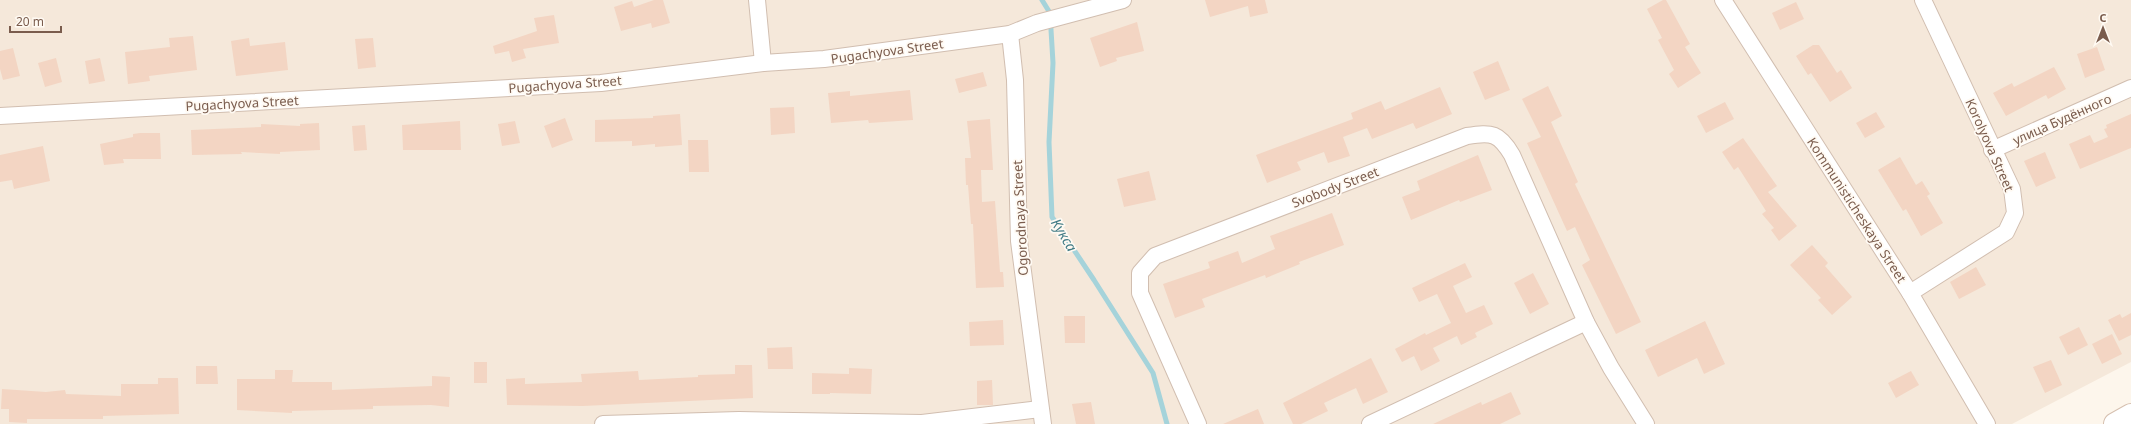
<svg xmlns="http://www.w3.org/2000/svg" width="2131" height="424" viewBox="0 0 2131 424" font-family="'Noto Sans',sans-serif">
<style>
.residential{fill:#f5e8da}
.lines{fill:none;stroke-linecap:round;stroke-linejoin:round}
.stream{stroke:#a5d3da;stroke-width:5}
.building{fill:#f3d5c3}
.street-casing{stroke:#d1beb0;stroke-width:18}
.secondary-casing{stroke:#d6c0b0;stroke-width:24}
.street{stroke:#fff;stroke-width:16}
.secondary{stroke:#fff;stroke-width:22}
.labels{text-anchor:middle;stroke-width:3.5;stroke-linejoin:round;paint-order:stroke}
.street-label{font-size:13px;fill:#7a5c4d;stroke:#fffaf3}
.water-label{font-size:14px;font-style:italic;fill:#437c86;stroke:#fffaf3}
</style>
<rect width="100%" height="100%" fill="#fdf6ec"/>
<polygon class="residential" points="0,0 2131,0 2131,362 2012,424 0,424"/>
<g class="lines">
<polyline class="stream" points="1042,0 1050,13 1053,63 1049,142 1052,217 1094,280 1153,373 1167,424"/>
</g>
<g class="building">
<polygon points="654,0 663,0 670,23 652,28 651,23 621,31 614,7 632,1 634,7"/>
<polygon points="1205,0 1265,0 1268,13 1250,17 1248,6 1210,17"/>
<polygon points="1663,0 1666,0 1690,44 1685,47 1701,73 1678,88 1669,74 1674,70 1658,40 1662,38 1647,9"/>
<polygon points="1796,2 1804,19 1780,30 1772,13"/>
<polygon points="554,15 559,43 523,49 526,58 512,62 509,51 495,54 493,46 537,31 534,18"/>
<polygon points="1137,22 1144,51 1116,58 1117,61 1100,67 1090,38"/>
<polygon points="193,36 197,70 149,76 150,81 128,84 125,52 170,47 169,38"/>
<polygon points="249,38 250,46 285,42 288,70 236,76 231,41"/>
<polygon points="373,38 376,67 358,69 355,39"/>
<polygon points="1813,45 1819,45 1837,73 1841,70 1852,88 1830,102 1811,73 1808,75 1796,56"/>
<polygon points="2097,47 2105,70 2085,78 2077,54"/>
<polygon points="13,48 20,76 3,80 0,69 0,51"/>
<polygon points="56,58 62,82 45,87 38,63"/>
<polygon points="100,58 105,81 89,84 85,61"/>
<polygon points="1498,61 1510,90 1485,100 1473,72"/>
<polygon points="2054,67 2066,89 2048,99 2046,95 2006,116 1993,93 2012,83 2014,87"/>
<polygon points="983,72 987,86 959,93 955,79"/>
<polygon points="1548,86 1562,116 1551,122 1578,182 1575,184 1641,322 1616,334 1582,265 1590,260 1575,227 1567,231 1527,143 1541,137 1522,99"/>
<polygon points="1440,87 1452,114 1416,129 1413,123 1372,139 1367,128 1343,137 1350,156 1328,163 1324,152 1297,162 1301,170 1267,183 1256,155 1353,119 1351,113 1381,101 1385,110"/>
<polygon points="910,90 913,120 869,123 868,120 831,123 828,93 850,91 850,96"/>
<polygon points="1725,102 1734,119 1706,133 1697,116"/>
<polygon points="794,107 795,133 771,135 770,108"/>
<polygon points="1876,112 1885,127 1865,138 1856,123"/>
<polygon points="680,114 682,145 655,147 655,144 632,146 632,141 595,142 595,120 653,118 653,116"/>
<polygon points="2131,114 2131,148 2080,169 2069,144 2090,135 2094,143 2108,137 2104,129 2107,128 2106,125"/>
<polygon points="565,118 573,140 552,148 544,126"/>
<polygon points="990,119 993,170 981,170 982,202 995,201 1000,272 1003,272 1004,287 976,288 973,224 971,224 968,185 966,185 965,158 971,158 967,121"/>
<polygon points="460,121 461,150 403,150 402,125"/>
<polygon points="515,121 520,143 502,146 498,124"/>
<polygon points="319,123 320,150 280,152 280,154 241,152 242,154 192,155 191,130 261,127 261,124 300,126 300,124"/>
<polygon points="365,125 367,150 354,151 352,126"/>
<polygon points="140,133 160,133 161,159 123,159 124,163 104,165 100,144 133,137 133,134"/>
<polygon points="1743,138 1777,186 1768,192 1797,226 1779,241 1771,230 1774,228 1762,214 1766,211 1738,167 1734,170 1722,152"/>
<polygon points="688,140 708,140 709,172 689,172"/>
<polygon points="43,146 50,181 14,189 12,180 0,182 0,155"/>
<polygon points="2045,152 2056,178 2036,187 2024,161"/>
<polygon points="1478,155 1492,190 1460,202 1459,200 1411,220 1402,197 1420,190 1417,181"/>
<polygon points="1900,157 1916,185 1922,181 1930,194 1927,196 1943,223 1921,236 1906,209 1903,211 1878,170"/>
<polygon points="1149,171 1156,200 1124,207 1117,179"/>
<polygon points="1332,213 1344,245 1299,262 1300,264 1266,278 1265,275 1202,299 1205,307 1175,318 1163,284 1210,268 1208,262 1238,251 1242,263 1275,249 1270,236"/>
<polygon points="1812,245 1828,263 1825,266 1852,297 1832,315 1818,300 1821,298 1790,265"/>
<polygon points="1465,263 1472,277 1453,286 1466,313 1484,305 1493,324 1475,333 1477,337 1461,345 1457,336 1433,348 1440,361 1421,371 1414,356 1402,362 1395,349 1425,333 1426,335 1451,323 1437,294 1419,302 1412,288"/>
<polygon points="1976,267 1986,285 1959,299 1950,282"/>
<polygon points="1533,273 1549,304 1530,314 1514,283"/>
<polygon points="2131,313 2131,335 2119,341 2108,320 2120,314 2122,318"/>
<polygon points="1064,316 1085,316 1085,343 1065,343"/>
<polygon points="1003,320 1004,345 970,346 969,322"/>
<polygon points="1705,321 1725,364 1704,374 1697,358 1658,377 1645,350"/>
<polygon points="2079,327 2088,345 2068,355 2059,337"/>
<polygon points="2112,334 2122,354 2102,364 2092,344"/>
<polygon points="792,347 793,369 768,369 767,348"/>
<polygon points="1371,358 1388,392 1363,404 1356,388 1324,403 1328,411 1301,424 1293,424 1283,403"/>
<polygon points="2051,360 2062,385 2045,393 2033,367"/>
<rect x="474" y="362" width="13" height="21"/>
<polygon points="735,365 752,365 753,398 583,406 507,405 506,379 525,378 525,384 582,382 581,374 638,371 639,380 698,377 698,375 735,374"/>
<polygon points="196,366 217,366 218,384 196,384"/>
<polygon points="849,368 872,369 871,394 830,393 830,394 812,394 812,373 849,374"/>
<polygon points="275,370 293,370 292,382 332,382 332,390 432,386 432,376 450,377 449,407 431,405 373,406 373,409 292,411 292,413 237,410 237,379 275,379"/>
<polygon points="1911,371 1919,385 1896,398 1888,383"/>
<polygon points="158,378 178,378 179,414 103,416 103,419 27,419 27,423 9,422 9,409 1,409 2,389 46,392 65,390 66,394 121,396 121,384 158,384"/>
<polygon points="992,380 993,405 977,405 977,381"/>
<polygon points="1511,392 1521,414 1500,424 1433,424 1481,402 1482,405"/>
<polygon points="1091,402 1095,424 1076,424 1072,404"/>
<polygon points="1258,409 1264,424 1223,424"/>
</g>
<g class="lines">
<defs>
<g id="street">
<polyline points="757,0 763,63"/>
<polyline points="1723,0 1910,293 1987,424"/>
<polyline points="1010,34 1015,80 1019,241 1043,424"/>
<polyline points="0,116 601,83 763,63 824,59 1010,34 1037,23 1123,0"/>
<polyline points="1992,150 2131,88"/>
<polyline points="1910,293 2006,232 2015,213 2012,189 1923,0"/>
<polyline points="603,424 739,420 922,423 1040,409"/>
<path d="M1198,424l-58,-131v-20l15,-17 312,-120c25,-4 32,-3 45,19l74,167 25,46 35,56"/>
<polyline points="1370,424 1586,322"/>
</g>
<polyline id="secondary" points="2115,424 2131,415"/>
</defs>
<use href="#street" class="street-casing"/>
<use href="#secondary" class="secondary-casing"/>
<use href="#street" class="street"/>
<use href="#secondary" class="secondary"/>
</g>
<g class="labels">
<g class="street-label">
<text transform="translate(887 51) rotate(-8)" y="5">Pugachyova Street</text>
<text transform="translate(565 84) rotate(-4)" y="5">Pugachyova Street</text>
<text transform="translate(242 103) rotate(-3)" y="5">Pugachyova Street</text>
<text transform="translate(2062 119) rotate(-24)" y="5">улица Будённого</text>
<text transform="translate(1990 145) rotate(66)" y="5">Korolyova Street</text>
<text transform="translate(1335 187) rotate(-21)" y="5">Svobody Street</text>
<text transform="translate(1857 210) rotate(57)" y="5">Kommunisticheskaya Street</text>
<text transform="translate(1020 218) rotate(-93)" y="5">Ogorodnaya Street</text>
</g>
<g class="water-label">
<text transform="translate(1064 235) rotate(59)" y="5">Кукса</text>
</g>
</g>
<g transform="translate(2103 28)" stroke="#fffaf3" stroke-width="3" paint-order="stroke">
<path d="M0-3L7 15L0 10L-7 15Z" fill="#7a5c4d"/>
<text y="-6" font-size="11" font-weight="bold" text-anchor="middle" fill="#7a5c4d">С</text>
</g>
<path d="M10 26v6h51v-6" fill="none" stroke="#7a5c4d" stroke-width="2"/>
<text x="16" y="26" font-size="12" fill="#7a5c4d" stroke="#fffaf3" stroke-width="3" paint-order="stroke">20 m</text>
</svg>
